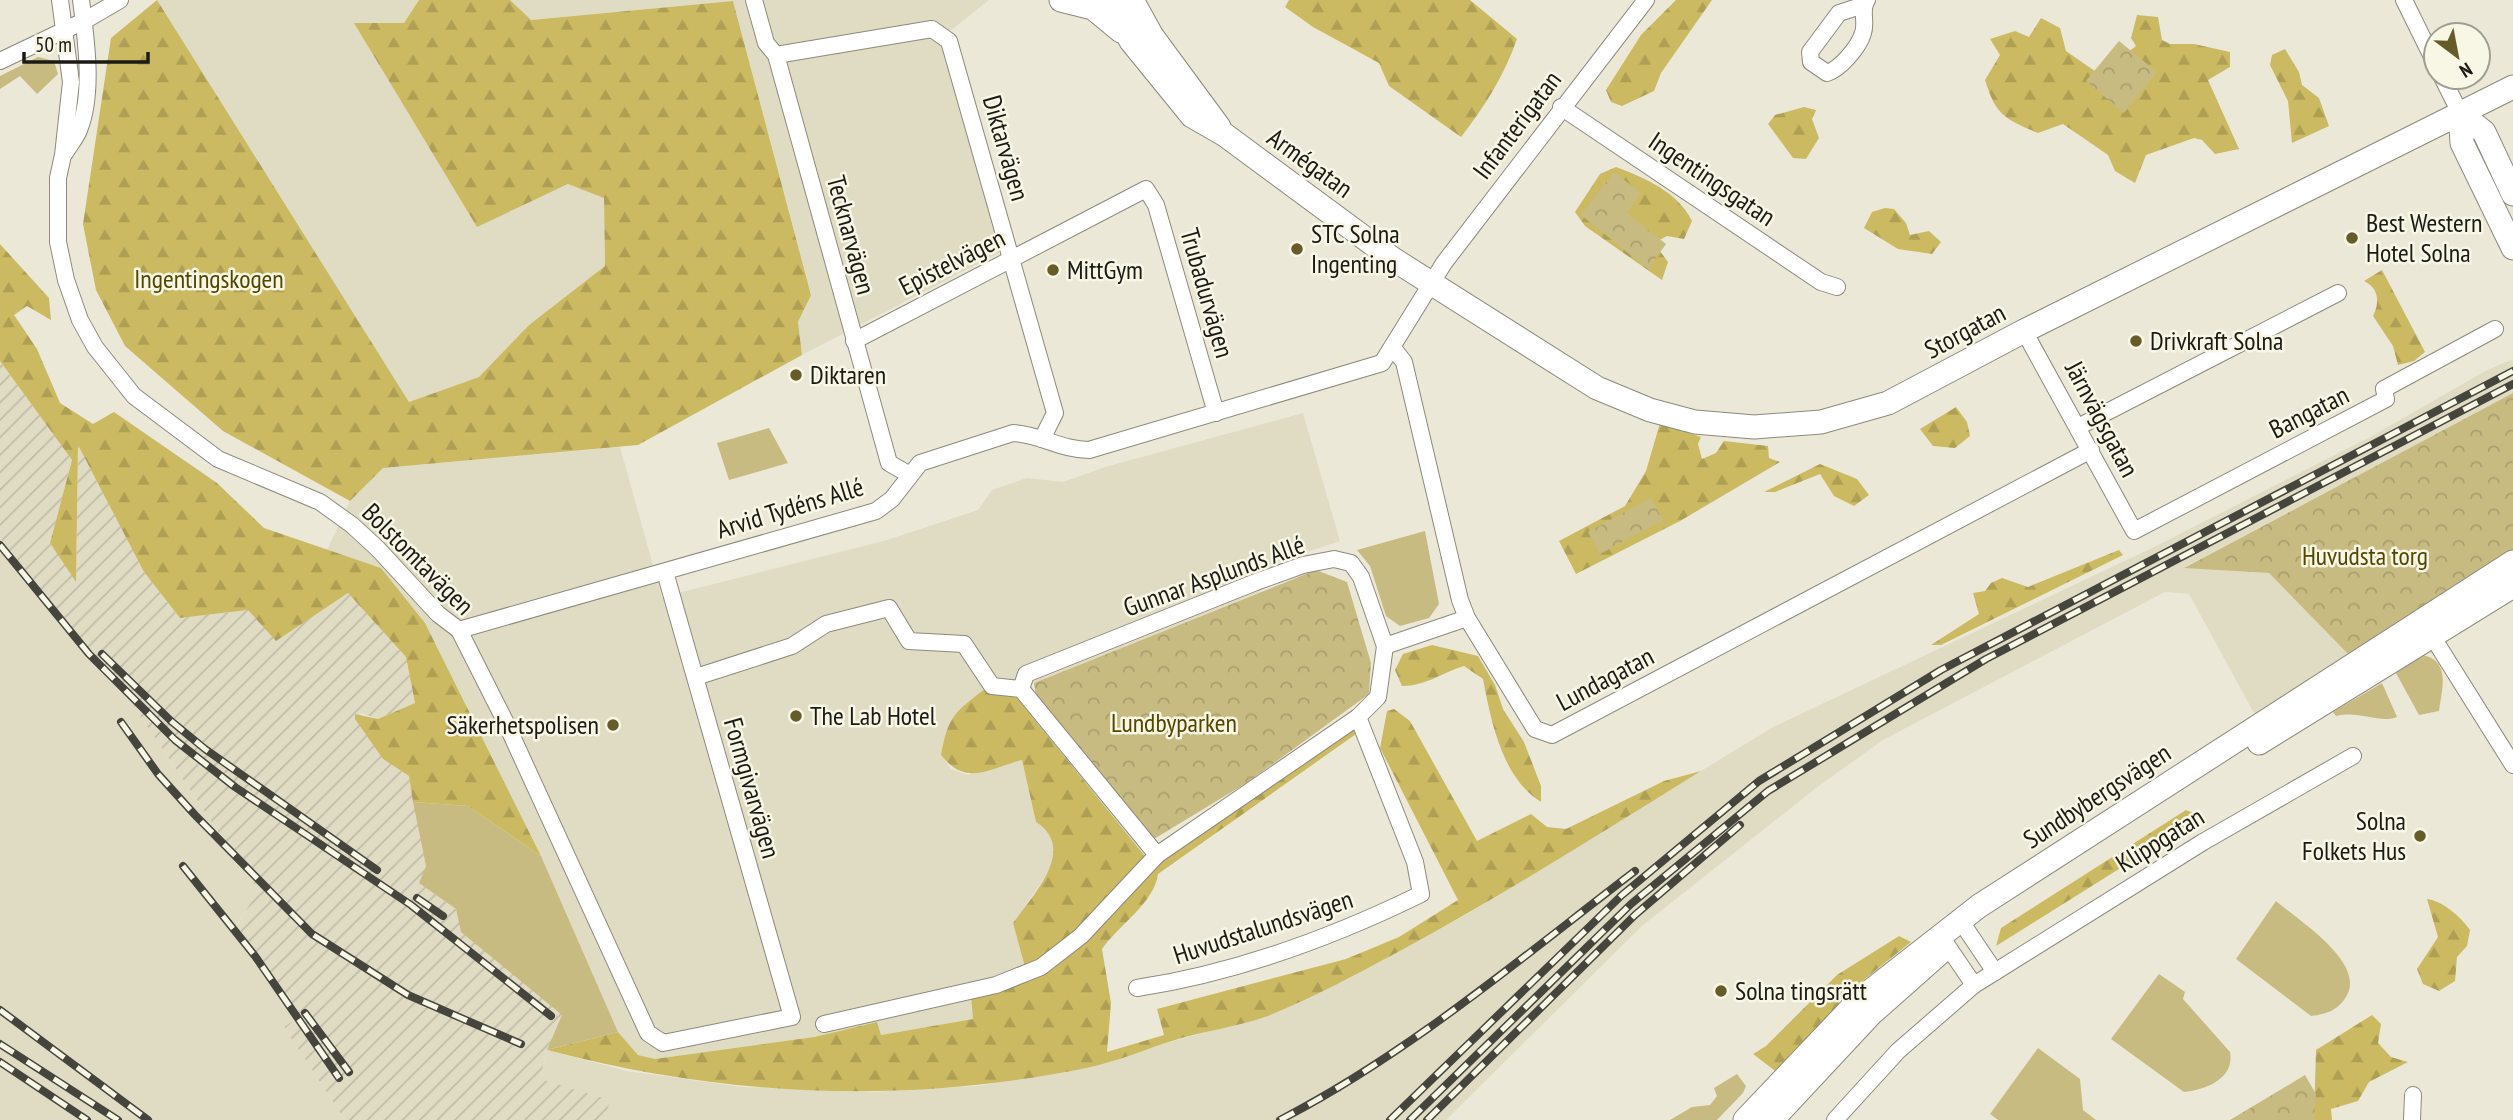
<svg xmlns="http://www.w3.org/2000/svg" width="2513" height="1120" viewBox="0 0 2513 1120" font-family="'PT Sans Narrow',sans-serif">
<style>
.built{fill:#e0dcc4}
.industrial{fill:url(#industrial-furrows)}
.grass{fill:#c7bb81}
.forest{fill:url(#forest-firs)}
.park{fill:url(#park-crowns)}
.lines{fill:none;stroke-linecap:round;stroke-linejoin:round}
.street-casing{stroke:#8d8a7c;stroke-width:18}
.secondary-casing{stroke:#8d8a7c;stroke-width:25}
.street{stroke:#fff;stroke-width:16}
.secondary{stroke:#fff;stroke-width:23}
.rail-casing{stroke:#45443d;stroke-width:8}
.rail{stroke:#f8f6e5;stroke-width:5;stroke-dasharray:16;stroke-linecap:butt}
.poi-dot{fill:#665c29;stroke:#f8f6e5;stroke-width:2.5}
.labels{text-anchor:middle;stroke-width:5;stroke-linejoin:round;paint-order:stroke}
.street-label{font-size:26px;fill:#1b1a15;stroke:#f8f6e5}
.poi-label{font-size:26px;fill:#1b1a15;stroke:#f8f6e5;text-anchor:start}
.park-label{font-size:26px;fill:#534700;stroke:#f8f6e5}
</style>
<defs>
<pattern id="industrial-furrows" width="10" height="10" patternUnits="userSpaceOnUse" patternTransform="scale(1.75)"><rect width="10" height="10" fill="#e0dcc4"/><path d="M-1 1l2-2M0 10L10 0M9 11l2-2" fill="none" stroke="#c0bca8"/></pattern>
<pattern id="forest-firs" width="22" height="20" patternUnits="userSpaceOnUse" patternTransform="scale(1.75)"><rect width="22" height="20" fill="#cbba62"/><path d="M5 1l3.5 6h-7zM16 11l3.5 6h-7z" fill="#ae9f54"/></pattern>
<pattern id="park-crowns" width="20" height="18" patternUnits="userSpaceOnUse" patternTransform="scale(1.75)"><rect width="20" height="18" fill="#c7bb81"/><path d="M2 6a3 3 0 1 1 6 0M12 15a3 3 0 1 1 6 0" fill="none" stroke="#aaa06f"/></pattern>
</defs>
<rect width="100%" height="100%" fill="#ebe8d8"/>
<g class="built">
<polygon points="157,0 419,0 404,23 355,24 477,226 569,184 604,197 605,266 529,325 479,377 409,402"/>
<polygon points="510,0 989,0 940,39 1000,245 999,253 802,355 798,322 811,294 733,1 530,20"/>
<polygon points="2513,359 2513,393 2185,567 2269,573 2349,655 2255,715 2189,594 2165,592 1883,740 1816,788 1642,926 1446,1120 605,1120 609,1100 540,1080 547,1050 627,1071 742,1087 871,1092 978,1086 1089,1067 1177,1040 1263,1017 1344,981 1462,917 1773,727 2154,547 2372,436 2487,370"/>
<polygon points="1303,413 1340,541 1253,570 1260,592 1034,683 1017,698 985,689 941,755 951,769 967,775 1022,760 1036,822 1047,829 1054,841 1052,867 1013,923 1029,978 971,997 973,1019 881,1035 876,1022 814,1037 702,1054 655,1059 638,1055 618,1032 541,856 425,623 381,568 327,550 350,501 383,468 620,447 662,597 887,540 978,510 992,490 1027,478 1063,482 1105,467"/>
<polygon points="0,538 126,695 258,890 238,924 252,961 300,1016 284,1027 345,1120 0,1120"/>
</g>
<polygon class="industrial" points="0,361 72,460 50,543 76,580 78,443 144,572 180,618 248,610 276,640 348,593 406,657 415,703 378,719 360,713 383,759 409,776 426,866 420,883 456,909 462,932 563,1015 547,1050 540,1079 610,1100 605,1120 345,1120 284,1027 300,1016 252,961 238,924 258,890 126,695 0,538"/>
<g class="grass">
<polygon points="38,57 54,61 58,74 37,94 20,76 0,89 0,76"/>
<polygon points="769,428 788,463 729,480 717,443"/>
<polygon points="1425,531 1439,604 1429,618 1400,626 1386,616 1370,566 1357,550"/>
<path d="M2423,655c28,6 19,35 16,56l-20,4 -23,-42z"/>
<path d="M2382,683l15,34c-17,7 -38,-7 -61,-1l-3,-4z"/>
<polygon points="413,802 468,806 541,856 618,1032 547,1050 562,1015 461,932 456,909 419,883 426,866"/>
<path d="M2276,901c22,19 89,61 71,94 -8,15 -20,19 -36,21l-75,-57z"/>
<path d="M2159,974l26,18 -2,7 47,53c5,27 -25,38 -46,40l-73,-53z"/>
<polygon points="2038,1048 2080,1079 2083,1110 2096,1120 1998,1120 1990,1114"/>
<polygon points="1737,1074 1746,1086 1743,1093 1717,1120 1670,1120 1692,1107 1710,1105 1717,1096 1714,1088"/>
</g>
<g class="forest">
<polygon points="157,0 409,402 479,377 529,325 605,266 604,198 568,184 477,227 354,23 404,23 419,0 510,0 531,20 733,1 811,295 798,322 802,355 638,445 383,468 350,501 223,431 125,346 96,290 83,224 111,38"/>
<path d="M1289,0h181l47,39c-13,37 -32,67 -56,98l-72,-51 -10,-23 -66,-36 -28,-20z"/>
<polygon points="1676,0 1712,0 1661,73 1654,91 1622,106 1611,102 1606,90 1641,35"/>
<path d="M2137,15l21,2 4,23 8,4h24l36,8v15l-22,13 31,69 -24,5 -13,-14 -8,-2 -48,17 -11,28 -20,-12 -7,-16 -45,-31 -25,9c-33,-14 -42,-17 -53,-53l15,-25 -10,-16 25,-8 14,6 12,-19 19,10 6,23 33,23 37,-28 -5,-8z"/>
<polygon points="2285,49 2299,72 2302,85 2319,98 2329,126 2292,143 2288,101 2270,65 2272,55"/>
<polygon points="1804,107 1816,110 1812,119 1819,138 1806,159 1793,158 1768,124 1775,115"/>
<path d="M1616,167c29,11 62,25 76,54l-8,18 -17,-3 -13,7 14,19 -6,18 -77,-54 -10,-14 25,-38z"/>
<polygon points="1885,208 1894,209 1906,223 1910,235 1929,231 1941,242 1932,254 1898,249 1864,228 1872,212"/>
<polygon points="0,244 49,298 51,320 27,306 14,315 37,349 60,403 93,424 114,412 217,483 264,528 381,568 425,623 541,856 468,806 413,802 409,776 383,759 355,719 355,714 378,719 415,703 406,657 348,593 276,641 248,610 180,618 144,572 78,445 76,582 50,543 72,460 0,361"/>
<path d="M2382,270l43,82 -11,9 -16,4 -5,-19 -20,-30c7,-13 6,-28 -9,-35z"/>
<polygon points="1956,407 1967,422 1970,436 1955,448 1933,446 1920,429"/>
<polygon points="1660,423 1701,437 1698,444 1702,459 1716,453 1724,441 1768,446 1769,458 1780,462 1680,521 1576,574 1559,541 1625,506 1646,471"/>
<polygon points="1820,464 1857,479 1869,495 1854,506 1834,496 1820,474 1775,492 1764,492"/>
<polygon points="2119,550 2123,555 1941,645 1931,645 1979,614 1973,593 1985,591 1991,583 2002,578 2028,587"/>
<path d="M1432,645l46,11 17,29 8,24 21,33 17,44v16c-39,-24 -50,-81 -58,-123l-19,-13c-23,7 -38,20 -62,20l-7,-16 8,-16z"/>
<path d="M985,689l32,9 136,168 198,-139 5,7 -198,140c-3,28 -40,52 -56,75l9,54 -4,49 57,-17 -7,-26 189,-50 53,-22 59,-37 -78,-152 7,-37 7,-2 16,12 67,120 54,-27 16,13 19,2 98,-48 37,-10c-100,62 -199,125 -303,181 -43,23 -87,47 -133,65 -29,10 -61,14 -90,23 -29,9 -59,22 -89,28 -182,37 -360,29 -539,-18l71,-18 20,23 17,4 159,-22 63,-15 4,13 92,-16 -2,-22 57,-19 -15,-55c20,-28 65,-74 23,-101l-14,-62c-34,9 -56,27 -81,-5 7,-38 13,-43 44,-66z"/>
<polygon points="2186,810 2202,817 1996,946 2001,928"/>
<path d="M2427,899c16,2 34,18 43,31l-3,16 -10,11 -2,24 -16,10 -16,-7 -6,-15 21,-32z"/>
<polygon points="1899,936 1911,942 1856,986 1778,1073 1753,1054 1766,1046 1837,975"/>
<polygon points="2372,1015 2381,1024 2378,1043 2391,1057 2408,1062 2369,1082 2358,1101 2331,1109 2332,1120 2314,1120 2316,1050"/>
</g>
<g class="park">
<polygon points="2119,41 2157,72 2124,113 2086,81"/>
<polygon points="1614,172 1641,193 1627,213 1666,244 1648,269 1581,215"/>
<polygon points="2513,393 2513,550 2349,655 2269,573 2184,568"/>
<polygon points="1651,498 1663,520 1600,554 1588,532"/>
<polygon points="1316,570 1347,582 1371,663 1369,694 1248,782 1154,839 1036,697 1034,683"/>
<polygon points="2305,1075 2316,1094 2314,1120 2230,1120"/>
</g>
<g class="lines">
<defs>
<g id="street">
<polyline points="60,0 71,82 63,155 58,178 58,242 66,280 80,320 95,347 134,396 218,459 320,502 352,525 378,549 438,614 459,630 505,721 648,1033 663,1043 792,1017 665,572"/>
<polyline points="754,0 766,43 776,55 889,463 910,475"/>
<polyline points="2404,0 2436,65"/>
<path d="M1864,5l-25,8 -29,39 1,10 16,11c13,-4 32,-26 36,-40 4,-11 -3,-23 4,-33"/>
<polyline points="776,55 932,29 949,41 1055,413 1042,439"/>
<polyline points="0,61 84,21 120,0"/>
<polyline points="2442,77 2460,113"/>
<polyline points="1561,107 1821,282 1837,287"/>
<path d="M65,153c4,-7 11,-15 14,-23 15,-37 7,-91 2,-130"/>
<polyline points="2024,331 2134,531 2386,399 2384,389 2495,329"/>
<polyline points="854,341 1146,189 1156,205 1216,413"/>
<polyline points="1393,348 1404,362 1460,600 1467,618 1535,729 1552,735 2091,450"/>
<polyline points="2078,427 2338,293"/>
<polyline points="2427,628 2513,765"/>
<path d="M459,630l417,-119 16,-12 28,-36 93,-30c27,1 48,17 76,17l293,-87 62,-100 202,-263"/>
<polyline points="696,677 792,646 826,624 889,608 909,641 964,644 992,686 1021,689 1157,855 1358,717 1378,697 1385,646"/>
<polyline points="1021,689 1026,674 1256,582 1303,565 1334,559 1351,563 1361,577 1385,646 1467,618"/>
<polyline points="1960,920 1995,972"/>
<polyline points="1940,935 1974,985"/>
<path d="M1137,988c99,-15 194,-50 284,-94l-6,-32 -57,-145"/>
<polyline points="824,1024 996,985 1041,967 1081,936 1157,855"/>
<polyline points="1835,1120 1898,1051 1974,985 2203,842 2353,756"/>
<polyline points="2412,1120 2413,1095"/>
</g>
<g id="secondary">
<polyline points="1061,0 1093,8 1121,31"/>
<polyline points="1109,0 1131,41 1192,116 1225,135 1393,259 1597,388 1650,410 1695,422 1754,427 1821,422 1888,403 2024,331 2513,87"/>
<polyline points="1132,0 1152,36 1219,127"/>
<polyline points="2460,113 2462,143 2513,248"/>
<polyline points="2460,113 2484,132 2513,194"/>
<polyline points="2259,743 2513,586"/>
<polyline points="1745,1120 1860,999 1979,906 2513,562"/>
<polyline points="1772,1120 1871,1014 1941,952"/>
</g>
</defs>
<use href="#street" class="street-casing"/>
<use href="#secondary" class="secondary-casing"/>
<use href="#street" class="street"/>
<use href="#secondary" class="secondary"/>
<defs>
<g id="rail">
<polyline points="0,545 89,654 175,740 235,787 411,905 551,1016"/>
<polyline points="102,654 171,721 205,749 377,870"/>
<polyline points="121,722 158,774 195,815 312,934 408,995 521,1044"/>
<polyline points="183,866 255,956 339,1078"/>
<polyline points="417,898 443,916"/>
<polyline points="0,1010 148,1120"/>
<polyline points="305,1013 349,1072"/>
<polyline points="0,1044 118,1120"/>
<polyline points="0,1062 87,1120"/>
<path d="M1280,1120c128,-66 241,-162 355,-249"/>
<polyline points="1390,1120 1622,895 1759,781 1941,670 2513,371"/>
<polyline points="1410,1120 1631,904 1768,791 1986,659 2513,384"/>
<polyline points="1427,1120 1635,915 1740,825"/>
</g>
</defs>
<use href="#rail" class="rail-casing"/>
<use href="#rail" class="rail"/>
</g>
<g class="poi-dot">
<circle cx="2352" cy="238" r="7"/>
<circle cx="1297" cy="249" r="7"/>
<circle cx="1053" cy="270" r="7"/>
<circle cx="2136" cy="341" r="7"/>
<circle cx="796" cy="375" r="7"/>
<circle cx="796" cy="716" r="7"/>
<circle cx="613" cy="725" r="7"/>
<circle cx="2420" cy="836" r="7"/>
<circle cx="1721" cy="991" r="7"/>
</g>
<g class="labels">
<g class="street-label">
<text transform="translate(1517 125) rotate(-53)" y="9">Infanterigatan</text>
<text transform="translate(1006 148) rotate(74)" y="9">Diktarvägen</text>
<text transform="translate(1310 163) rotate(36)" y="9">Armégatan</text>
<text transform="translate(1712 179) rotate(34)" y="9">Ingentingsgatan</text>
<text transform="translate(851 235) rotate(75)" y="9">Tecknarvägen</text>
<text transform="translate(952 262) rotate(-27)" y="9">Epistelvägen</text>
<text transform="translate(1207 293) rotate(74)" y="9">Trubadurvägen</text>
<text transform="translate(1965 331) rotate(-28)" y="9">Storgatan</text>
<text transform="translate(2309 412) rotate(-27)" y="9">Bangatan</text>
<text transform="translate(2102 419) rotate(62)" y="9">Järnvägsgatan</text>
<text transform="translate(790 508) rotate(-17)" y="9">Arvid Tydéns Allé</text>
<text transform="translate(418 559) rotate(45)" y="9">Bolstomtavägen</text>
<text transform="translate(1214 576) rotate(-20)" y="9">Gunnar Asplunds Allé</text>
<text transform="translate(1605 679) rotate(-28)" y="9">Lundagatan</text>
<text transform="translate(752 788) rotate(74)" y="9">Formgivarvägen</text>
<text transform="translate(2097 796) rotate(-33)" y="9">Sundbybergsvägen</text>
<text transform="translate(2160 840) rotate(-32)" y="9">Klippgatan</text>
<text transform="translate(1263 927) rotate(-18)" y="9">Huvudstalundsvägen</text>
</g>
<g class="poi-label">
<text x="2366" y="232">Best Western<tspan x="2366" dy="30">Hotel Solna</tspan></text>
<text x="1311" y="243">STC Solna<tspan x="1311" dy="30">Ingenting</tspan></text>
<text x="1067" y="279">MittGym</text>
<text x="2150" y="350">Drivkraft Solna</text>
<text x="810" y="384">Diktaren</text>
<text x="810" y="725">The Lab Hotel</text>
<text x="599" y="734" text-anchor="end">Säkerhetspolisen</text>
<text x="2406" y="830" text-anchor="end">Solna<tspan x="2406" dy="30">Folkets Hus</tspan></text>
<text x="1735" y="1000">Solna tingsrätt</text>
</g>
<g class="park-label">
<text x="209" y="288">Ingentingskogen</text>
<text x="2365" y="565">Huvudsta torg</text>
<text x="1174" y="732">Lundbyparken</text>
</g>
</g>
<g transform="translate(2457 56) rotate(148)"><circle r="33" fill="#f8f6e5" stroke="#a09e92" stroke-width="2"/>
<path d="M0-5L12 26L0 18L-12 26Z" fill="#665c29"/>
<text y="-10" font-size="19" font-weight="bold" text-anchor="middle" fill="#1b1a15">N</text>
</g>
<path d="M24 52v10h124v-10" fill="none" stroke="#1b1a15" stroke-width="3.5"/>
<text x="35" y="52" font-size="21" fill="#1b1a15" stroke="#f8f6e5" stroke-width="5" paint-order="stroke">50 m</text>
</svg>
